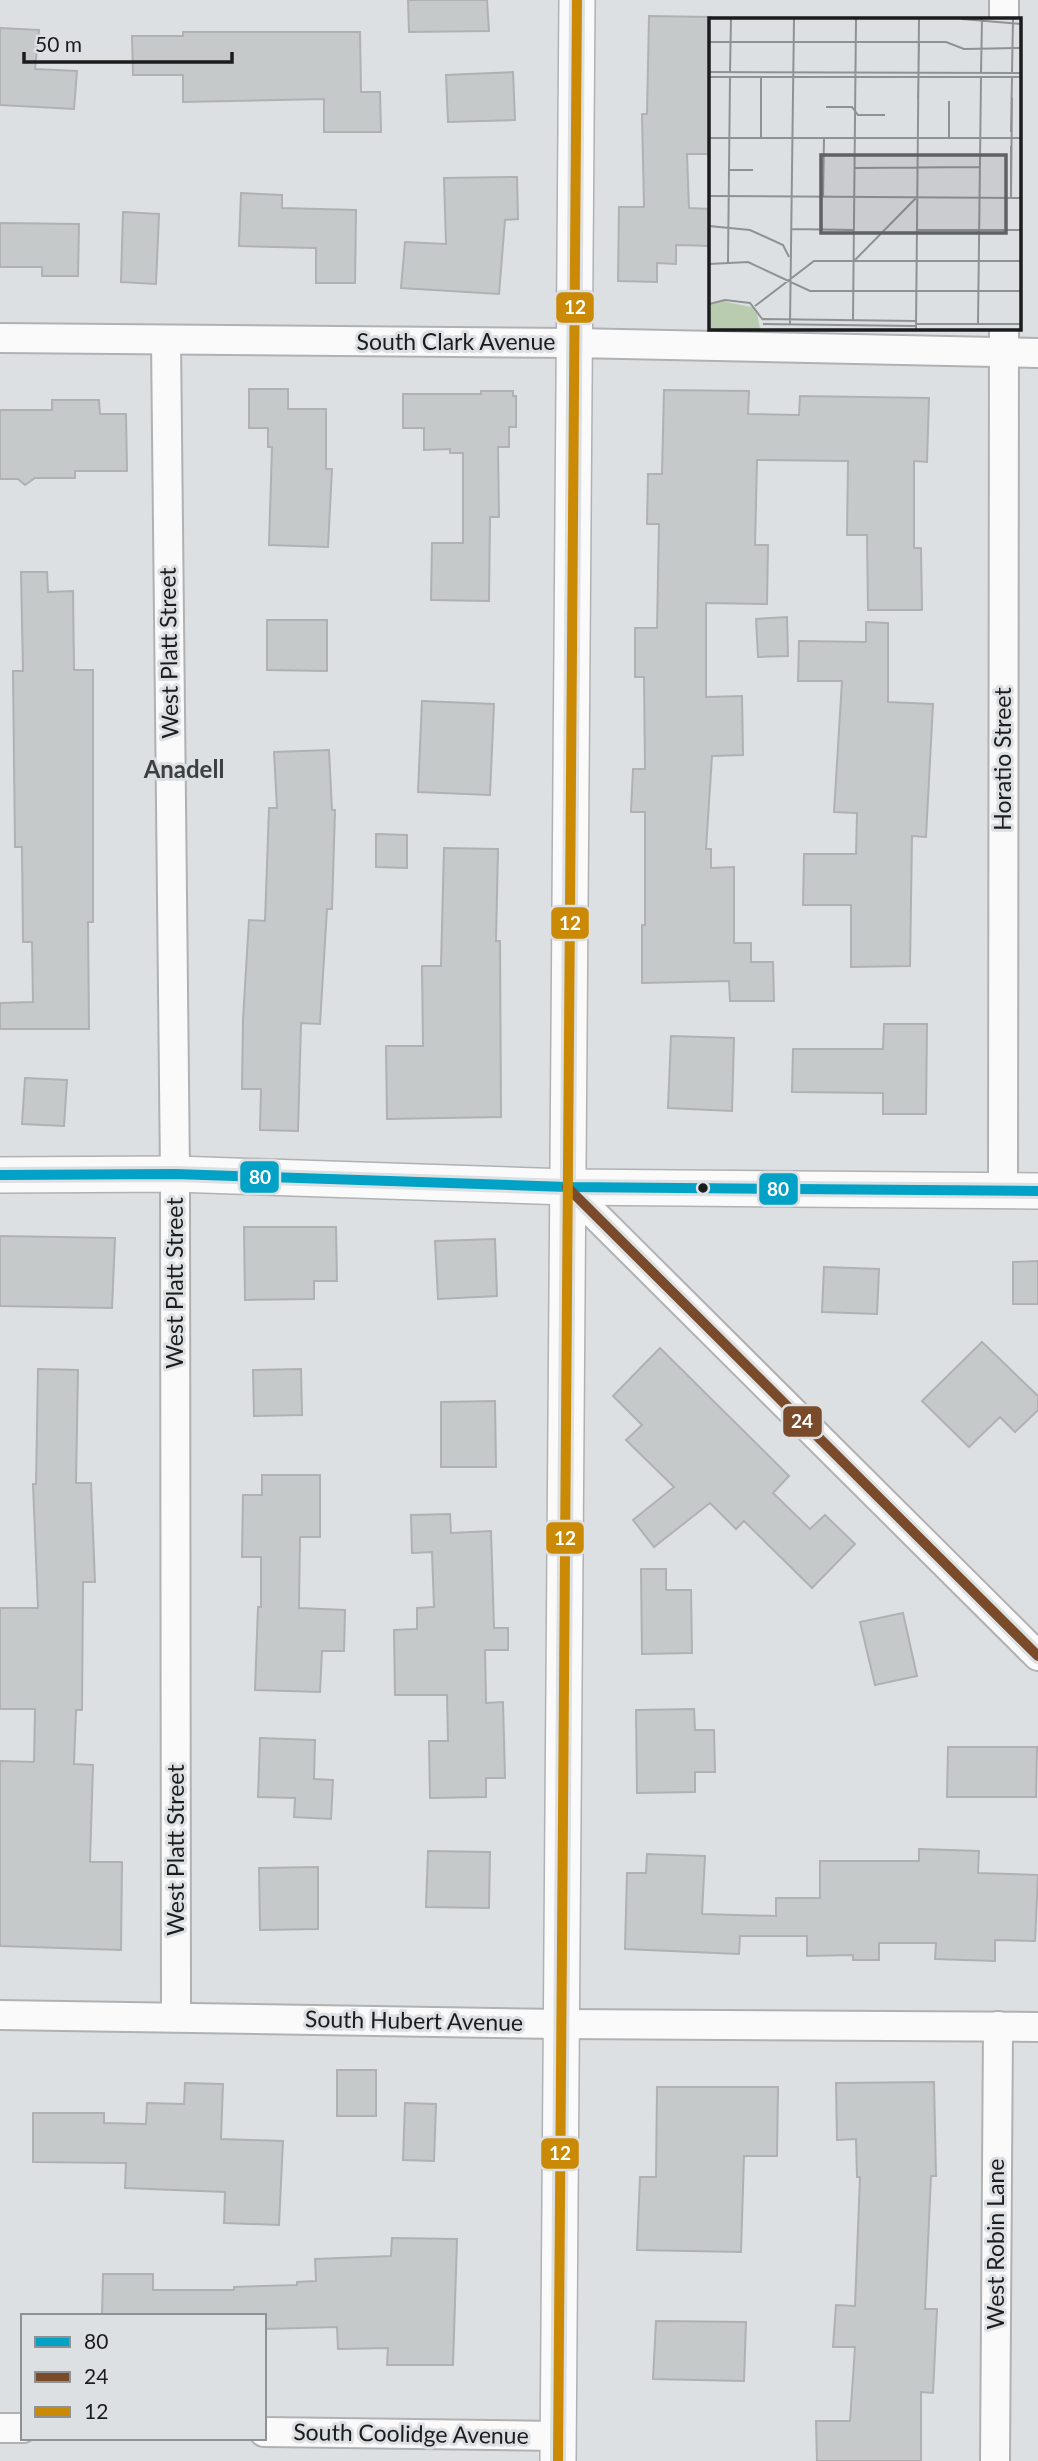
<svg xmlns="http://www.w3.org/2000/svg" width="1038" height="2461" font-family="Lato,sans-serif">
  <style>
    .building { fill: #c6c9ca; stroke: #afb1b3; stroke-width: 2 }
    .lines { fill: none; stroke-linecap: round; stroke-linejoin: round }
    .minor-casing { stroke: #afb1b3; stroke-width: 32 }
    .tertiary-casing { stroke: #afb1b3; stroke-width: 38 }
    .minor { stroke: #fafafb; stroke-width: 28 }
    .tertiary { stroke: #fafafb; stroke-width: 35 }
    .bus-1-casing { stroke: #dce0e3; stroke-width: 16 }
    .bus-2-casing { stroke: #dce0e3; stroke-width: 16 }
    .bus-3-casing { stroke: #dce0e3; stroke-width: 16 }
    .bus-1 { stroke: #01a2c5; stroke-width: 10 }
    .bus-2 { stroke: #7a4b2a; stroke-width: 10 }
    .bus-3 { stroke: #cb8a06; stroke-width: 10 }
    .bus-dot { fill: #1b1c1d; stroke: #dce0e3; stroke-width: 2.5 }
    .labels { text-anchor: middle; stroke-width: 6; stroke-linejoin: round; paint-order: stroke }
    .street-label { font-size: 23px; fill: #1b1c1d; stroke: #dce0e3 }
    .neighbourhood-label { font-size: 24px; font-weight: bold; fill: #3d4042; stroke: #dce0e3 }
    .inset-road { fill: none; stroke: #8f9293; stroke-width: 2 }
    .view { fill: #5f6162; fill-opacity: 0.15; stroke: #5f6162; stroke-width: 3.5 }
    .inset-edge { fill: none; stroke: #1b1c1d; stroke-width: 3.5 }
    .line-badge { stroke: #dce0e3; stroke-width: 2.5 }
    .badge-label { font-size: 19px; text-anchor: middle; font-weight: bold; fill: #fff }
  </style>
  <rect width="100%" height="100%" fill="#dde0e2"/>
  <g class="building">
    <polygon points="408,0 487,0 489,31 409,32"/>
    <polygon points="649,16 711,17 711,154 687,154 689,208 711,209 711,246 676,245 676,264 657,263 657,282 618,281 619,207 644,207 642,114 647,114"/>
    <polygon points="0,28 39,30 35,69 77,71 74,109 0,105"/>
    <polygon points="183,32 360,32 361,92 380,92 381,132 324,132 324,99 183,102 183,75 133,75 132,36 183,36"/>
    <polygon points="513,72 515,120 448,122 446,75"/>
    <polygon points="517,177 518,219 505,220 499,294 401,288 405,242 446,244 444,178"/>
    <polygon points="241,193 282,195 282,208 356,210 355,283 316,283 316,248 239,246"/>
    <polygon points="123,212 159,214 156,284 121,282"/>
    <polygon points="0,223 79,224 78,276 42,276 42,267 0,267"/>
    <polygon points="249,389 288,389 288,409 326,409 326,469 332,469 328,547 269,545 272,447 268,447 268,428 249,428"/>
    <polygon points="664,390 749,391 748,414 799,415 800,396 929,398 927,462 914,461 914,548 921,548 922,610 868,610 867,535 847,535 848,461 757,460 755,545 768,545 767,604 706,603 706,697 742,696 743,755 712,756 706,849 711,849 711,868 734,867 734,943 751,943 751,962 773,962 774,1001 730,1001 729,981 642,983 642,925 645,925 645,812 631,812 633,769 645,769 644,677 635,677 635,628 657,628 659,524 647,524 648,474 662,474"/>
    <polygon points="481,391 513,391 513,396 516,396 516,427 509,427 509,447 498,447 499,517 490,517 489,601 431,600 432,543 463,543 463,453 450,453 450,449 424,450 424,428 403,428 403,394 481,394"/>
    <polygon points="52,400 99,400 100,414 126,414 127,471 75,471 75,478 35,478 25,485 18,479 0,479 0,410 52,410"/>
    <polygon points="21,572 47,572 48,592 73,591 74,670 93,670 93,922 88,922 89,1029 0,1029 0,1003 33,1002 32,942 23,942 22,847 15,847 13,671 23,671"/>
    <polygon points="787,617 788,656 758,657 756,619"/>
    <polygon points="267,620 327,620 327,671 267,670"/>
    <polygon points="866,622 888,623 888,702 933,704 926,837 912,836 910,966 851,967 851,905 803,905 804,854 856,854 857,813 834,812 842,681 798,681 799,641 866,642"/>
    <polygon points="422,701 494,704 490,795 418,792"/>
    <polygon points="329,750 332,810 335,810 332,909 327,909 320,1024 301,1023 298,1131 260,1130 261,1089 242,1089 243,1019 249,920 265,921 269,808 277,808 274,752"/>
    <polygon points="376,834 407,835 407,868 376,867"/>
    <polygon points="444,848 498,849 496,941 500,941 501,1117 387,1119 386,1046 423,1046 422,966 441,966"/>
    <polygon points="884,1024 927,1024 926,1114 883,1114 883,1093 792,1092 793,1049 883,1049"/>
    <polygon points="671,1036 734,1038 732,1111 668,1108"/>
    <polygon points="25,1078 67,1080 64,1126 22,1124"/>
    <polygon points="244,1227 336,1227 337,1281 314,1281 314,1299 245,1300"/>
    <polygon points="0,1236 115,1238 112,1308 0,1306"/>
    <polygon points="495,1239 497,1296 438,1299 435,1241"/>
    <polygon points="1038,1261 1038,1304 1013,1304 1013,1262"/>
    <polygon points="824,1267 879,1269 877,1314 822,1312"/>
    <polygon points="982,1342 1038,1396 1038,1410 1015,1432 1000,1417 969,1447 922,1401"/>
    <polygon points="660,1348 789,1476 773,1493 810,1529 825,1515 855,1544 812,1588 744,1521 736,1529 710,1503 654,1547 633,1520 674,1487 626,1440 642,1425 613,1396"/>
    <polygon points="38,1369 78,1370 76,1483 91,1483 95,1582 83,1582 82,1710 76,1710 74,1764 93,1765 90,1862 122,1862 121,1950 0,1946 0,1761 34,1762 35,1709 0,1709 0,1608 38,1608 33,1484 36,1484"/>
    <polygon points="301,1369 302,1415 254,1416 253,1370"/>
    <polygon points="495,1401 496,1467 441,1467 441,1402"/>
    <polygon points="262,1475 320,1475 320,1537 300,1537 299,1608 345,1610 344,1651 322,1651 320,1692 255,1690 258,1607 261,1607 261,1557 242,1557 243,1495 262,1495"/>
    <polygon points="450,1514 451,1533 491,1531 494,1628 508,1628 508,1650 485,1650 486,1703 503,1702 505,1778 486,1778 486,1797 430,1798 429,1741 448,1741 447,1695 395,1695 394,1630 417,1629 417,1608 434,1607 432,1552 412,1553 411,1515"/>
    <polygon points="641,1569 666,1569 666,1590 691,1590 692,1653 642,1654"/>
    <polygon points="903,1613 917,1676 875,1685 860,1622"/>
    <polygon points="694,1709 695,1730 714,1730 715,1772 695,1772 695,1792 637,1793 636,1710"/>
    <polygon points="260,1738 315,1740 314,1779 333,1780 331,1819 294,1817 295,1798 258,1797"/>
    <polygon points="948,1747 1037,1747 1036,1797 947,1797"/>
    <polygon points="919,1849 979,1851 978,1873 1038,1875 1035,1941 995,1940 995,1961 935,1959 936,1943 879,1943 879,1960 853,1960 853,1955 807,1956 807,1936 740,1936 739,1954 625,1949 627,1873 646,1873 647,1854 705,1856 702,1914 776,1916 776,1898 820,1898 820,1861 919,1861"/>
    <polygon points="428,1851 490,1852 489,1908 426,1907"/>
    <polygon points="318,1867 318,1929 260,1930 259,1868"/>
    <rect x="337" y="2070" width="39" height="46"/>
    <polygon points="934,2082 936,2176 931,2176 925,2309 937,2309 933,2393 921,2392 921,2461 817,2461 816,2421 850,2421 855,2347 833,2347 836,2305 855,2306 860,2177 857,2177 856,2139 837,2140 836,2083"/>
    <polygon points="185,2083 223,2084 221,2139 283,2141 279,2225 224,2223 225,2192 125,2188 126,2163 33,2162 33,2113 104,2113 104,2123 146,2124 147,2103 184,2104"/>
    <polygon points="657,2087 778,2087 777,2156 744,2156 741,2252 637,2250 640,2177 656,2177"/>
    <polygon points="405,2103 436,2104 434,2161 403,2160"/>
    <polygon points="392,2238 457,2239 453,2365 387,2365 388,2348 338,2349 337,2327 264,2329 264,2316 102,2316 103,2274 153,2274 153,2290 234,2290 234,2287 297,2285 297,2282 316,2281 315,2259 391,2256"/>
    <polygon points="656,2321 746,2322 744,2381 653,2379"/>
  </g>
  <g class="lines">
    <g class="minor-casing">
      <g id="minor">
        <polyline points="1004,19 1004,0"/>
        <polyline points="0,338 574,343 1038,353"/>
        <polyline points="166,340 175,1174 176,2017"/>
        <polyline points="567,1187 1038,1656"/>
        <polyline points="1003,1191 1004,327"/>
        <polyline points="0,2015 561,2024 1038,2027"/>
        <polyline points="0,2428 23,2428"/>
        <polyline points="264,2432 558,2436"/>
        <polyline points="995,2461 998,2026"/>
      </g>
    </g>
    <g class="tertiary-casing">
      <g id="tertiary">
        <polyline points="0,1175 175,1174 567,1187 1038,1191"/>
        <polyline points="558,2461 577,0"/>
      </g>
    </g>
    <use href="#minor" class="minor"/>
    <use href="#tertiary" class="tertiary"/>
    <g class="bus-1-casing">
      <polyline id="bus-1" points="0,1175 175,1174 567,1187 1038,1191"/>
    </g>
    <g class="bus-2-casing">
      <polyline id="bus-2" points="567,1187 1038,1656"/>
    </g>
    <g class="bus-3-casing">
      <polyline id="bus-3" points="558,2461 577,0"/>
    </g>
    <use href="#bus-1" class="bus-1"/>
    <use href="#bus-2" class="bus-2"/>
    <use href="#bus-3" class="bus-3"/>
  </g>
  <circle class="bus-dot" cx="703" cy="1188" r="6"/>
  <g class="labels">
    <g class="street-label">
      <text x="456" y="350">South Clark Avenue</text>
      <text transform="translate(169 653) rotate(-91)" y="8">West Platt Street</text>
      <text transform="translate(1003 759) rotate(-90)" y="8">Horatio Street</text>
      <text transform="translate(175 1283) rotate(-90)" y="8">West Platt Street</text>
      <text transform="translate(176 1850) rotate(-90)" y="8">West Platt Street</text>
      <text transform="translate(414 2021) rotate(1)" y="8">South Hubert Avenue</text>
      <text transform="translate(996 2244) rotate(-90)" y="8">West Robin Lane</text>
      <text transform="translate(411 2434) rotate(1)" y="8">South Coolidge Avenue</text>
    </g>
    <g class="neighbourhood-label">
      <text x="184" y="778">Anadell</text>
    </g>
  </g>
  <g transform="translate(709 18)">
    <rect width="312" height="312" fill="#dde0e2"/>
    <path d="M 13,283 L 47,290 L 51,311 L 0,311 L 0,287 Z" fill="#b9ccaf"/>
    <path class="inset-road" d="M 253,1 L 312,6M 0,24 L 237,24 L 255,31 L 312,30M 0,54 L 312,55M 21,54 L 22,1M 272,55 L 273,1M 303,55 L 304,1M 0,59 L 312,59M 209,81 L 210,25M 117,89 L 143,89 L 149,97 L 176,97M 302,114 L 303,59M 0,120 L 312,120M 52,120 L 52,59M 240,120 L 240,83M 146,150 L 271,149M 20,152 L 44,152M 302,174 L 302,128M 0,178 L 312,180M 114,179 L 115,120M 302,180 L 303,80M 0,208 L 41,212 L 74,227 L 80,239M 82,211 L 145,212M 207,212 L 312,212M 145,243 L 312,243M 19,244 L 21,59M 0,246 L 39,244 L 101,273 L 312,273M 0,286 L 16,282 L 41,285 L 54,302M 46,288 L 105,243 L 145,243 L 207,180M 54,301 L 207,303M 144,302 L 147,1M 54,306 L 207,308M 207,306 L 312,306M 269,306 L 272,60M 81,307 L 85,1M 207,311 L 210,1"/>
    <path class="view" d="M 112,137 L 297,137 L 297,215 L 112,215 Z"/>
    <rect width="312" height="312" class="inset-edge"/>
  </g>
  <g class="line-badge">
    <rect x="555" y="291" width="40" height="33" rx="7" fill="#cb8a06"/>
    <rect x="550" y="906" width="40" height="34" rx="7" fill="#cb8a06"/>
    <rect x="239" y="1160" width="41" height="34" rx="7" fill="#01a2c5"/>
    <rect x="758" y="1172" width="41" height="34" rx="7" fill="#01a2c5"/>
    <rect x="782" y="1405" width="41" height="33" rx="7" fill="#7a4b2a"/>
    <rect x="545" y="1521" width="40" height="34" rx="7" fill="#cb8a06"/>
    <rect x="540" y="2137" width="40" height="33" rx="7" fill="#cb8a06"/>
  </g>
  <g class="badge-label">
    <text x="575" y="314">12</text>
    <text x="570" y="930">12</text>
    <text x="260" y="1184">80</text>
    <text x="778" y="1196">80</text>
    <text x="802" y="1428">24</text>
    <text x="565" y="1545">12</text>
    <text x="560" y="2160">12</text>
  </g>
  <rect x="21" y="2314" width="245" height="126" fill="#dce0e3" stroke="#8f9294" stroke-width="2"/>
  <rect x="35" y="2337" width="35" height="10" fill="#01a2c5" stroke="#8f9294" stroke-width="2"/>
  <text x="84" y="2349" font-size="21" fill="#1b1c1d">80</text>
  <rect x="35" y="2372" width="35" height="10" fill="#7a4b2a" stroke="#8f9294" stroke-width="2"/>
  <text x="84" y="2384" font-size="21" fill="#1b1c1d">24</text>
  <rect x="35" y="2407" width="35" height="10" fill="#cb8a06" stroke="#8f9294" stroke-width="2"/>
  <text x="84" y="2419" font-size="21" fill="#1b1c1d">12</text>
  <path d="M24 52v10h208v-10" fill="none" stroke="#1b1c1d" stroke-width="3.5"/>
  <text x="35" y="52" font-size="21" fill="#1b1c1d" stroke="#dce0e3" stroke-width="5" paint-order="stroke">50 m</text>
</svg>
